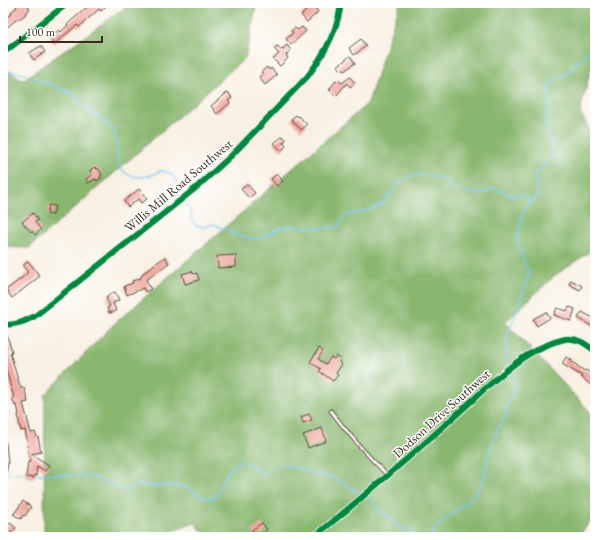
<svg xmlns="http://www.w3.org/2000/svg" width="598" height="540" font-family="'EB Garamond',serif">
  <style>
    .forest { fill: #8ab76f; stroke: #627046 }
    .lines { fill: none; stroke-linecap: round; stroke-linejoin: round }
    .stream { stroke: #6bc3e8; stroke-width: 1.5 }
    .building { fill: #f0a8a0 }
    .service-casing { stroke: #57483b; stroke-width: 4.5 }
    .minor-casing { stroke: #57483b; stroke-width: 7 }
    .service { stroke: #fff; stroke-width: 2.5 }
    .minor { stroke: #fff; stroke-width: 5 }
    .cycleway-casing { stroke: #fff; stroke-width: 8 }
    .cycleway { stroke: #00873e; stroke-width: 6 }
    .labels { text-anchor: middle; stroke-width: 3; stroke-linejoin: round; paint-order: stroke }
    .street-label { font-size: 13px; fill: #3b2a1e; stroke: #fff }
  </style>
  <rect width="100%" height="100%" fill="#fff"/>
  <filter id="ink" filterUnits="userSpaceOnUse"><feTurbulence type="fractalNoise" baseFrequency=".025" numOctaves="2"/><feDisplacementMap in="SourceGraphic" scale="8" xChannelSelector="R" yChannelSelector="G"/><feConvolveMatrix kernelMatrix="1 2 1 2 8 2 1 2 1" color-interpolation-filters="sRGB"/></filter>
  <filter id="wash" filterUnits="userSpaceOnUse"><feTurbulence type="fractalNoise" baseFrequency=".012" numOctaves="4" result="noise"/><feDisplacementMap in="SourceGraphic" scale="16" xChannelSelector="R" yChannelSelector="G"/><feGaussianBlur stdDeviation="0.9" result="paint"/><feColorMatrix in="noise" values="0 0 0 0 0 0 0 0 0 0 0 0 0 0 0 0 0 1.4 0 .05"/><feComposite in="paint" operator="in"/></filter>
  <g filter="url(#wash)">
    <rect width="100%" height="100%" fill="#f8f0e2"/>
    <g class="forest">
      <polygon points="132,3 257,3 245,58 29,248 3,247 3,68 23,80"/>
      <polygon points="400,3 595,3 595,51 580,112 595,141 595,248 554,276 505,322 595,417 595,515 578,537 207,537 195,523 156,537 44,537 45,395 113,325 368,103"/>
    </g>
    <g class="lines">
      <g class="stream">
        <path d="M 3,70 C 20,71 34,78 50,84 C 57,87 65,89 72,94 C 79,100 85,107 92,113 C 99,117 111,126 115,133 C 120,144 113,161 123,171 C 133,180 149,178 160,171 L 168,172 L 174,177 L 178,184 L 177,192 L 181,199 L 187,205 L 191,212 L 192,220 L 197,226 L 205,227 L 213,224 L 235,234 L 251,239 L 259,239 L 281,227 L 289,226 L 321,228 L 338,227 C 348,207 358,216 374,208 C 380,205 386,201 390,195 C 392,193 393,190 395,187 C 400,181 408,177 416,175 C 426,173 439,177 448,183 C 450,185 452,188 455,189 C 458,190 461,190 464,191 C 476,194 482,195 493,188 C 498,190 501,191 506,193 C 511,196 518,195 523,195 L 530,201"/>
        <path d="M 508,366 L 506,362 L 507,351 L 507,341 L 509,331 L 520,302 L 529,274 L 518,244 L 517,236 L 523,212 L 530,201 L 537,198 L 536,182 L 534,174 C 546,168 556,157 552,143 C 550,137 547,135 546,129 C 546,121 550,112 550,104 C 550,100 548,96 548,92 C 550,78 560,80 569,72 C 572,68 575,64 579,60 C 584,56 590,55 592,48 C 596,40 592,33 591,24 C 590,17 590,10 591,3"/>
        <polyline points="5,473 27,473"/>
        <path d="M 35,474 L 73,475 L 97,478 L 112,484 L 119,489 L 127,490 L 142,484 L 150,486 L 167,485 L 183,486 L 191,489 L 197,495 L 204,497 L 213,498 L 219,493 L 221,485 L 228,471 L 234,465 L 242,461 C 250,464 256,467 263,473 C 268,471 275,466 280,466 C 296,464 303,471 316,474 C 322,476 329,475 335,478 C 343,482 351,488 359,492"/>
        <polyline points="371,497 376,507 382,513 389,517 402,529 410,529 415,537"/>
        <polyline points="433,537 433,531 474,495 479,489 483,481 485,473 487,457 496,434 498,426 504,420 509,400 515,392 515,385 513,375 510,370"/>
      </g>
    </g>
    <g id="blocks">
      <g class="building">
        <polygon points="18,3 33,3 28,7 30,9 25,13 26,14 18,20 17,19 3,31 3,21 12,13 11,12 17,7 16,5"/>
        <polygon points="92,3 103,3 105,7 101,11 99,9 79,27 77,25 54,44 49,38 59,30 61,32 68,25 67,25 71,21"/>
        <polygon points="313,5 318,12 307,22 301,15"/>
        <polygon points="302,27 306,31 291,45 286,39 293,33 291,31 295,28 298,30"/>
        <polygon points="361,39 366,46 354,55 349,48"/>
        <polygon points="287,45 291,50 286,55 288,58 280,66 273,59 279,54 274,49 277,46 282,50"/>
        <polygon points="41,46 45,52 34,60 29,53"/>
        <polygon points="350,56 355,63 344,71 343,69 341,71 338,66"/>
        <polygon points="267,67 269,70 271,68 277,75 265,85 259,77 263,74 261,72"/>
        <polygon points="350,77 355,83 350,87 347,83 336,96 329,90 331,89 330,88 336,81 336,82 338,80 342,83"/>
        <polygon points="228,92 232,98 228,101 230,103 217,114 211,106"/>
        <polygon points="296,115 298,117 299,116 307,125 301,130 291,119"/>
        <polygon points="283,136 286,140 283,143 286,146 281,151 274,143"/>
        <polygon points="95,167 97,169 98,168 102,175 100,176 101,178 97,181 96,179 88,183 86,179 92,175 90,170"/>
        <polygon points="277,174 283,181 277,186 271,179"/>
        <polygon points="247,184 255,193 249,198 241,189"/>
        <polygon points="139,189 147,199 141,203 138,199 128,207 124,201"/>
        <polygon points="49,205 55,206 53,215 47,214"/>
        <polygon points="33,213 38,220 35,222 41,230 35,235 32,231 31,232 22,222"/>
        <polygon points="236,255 236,267 218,268 217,256"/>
        <polygon points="165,257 169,263 146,280 151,289 145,292 143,288 127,295 124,286 133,283 132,281 141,278 141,276 144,274 143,273 153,267 152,266"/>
        <polygon points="28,261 40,276 12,298 6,290 23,277 28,272 23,266"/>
        <polygon points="192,271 193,274 197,273 199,280 185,284 182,274"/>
        <polygon points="571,280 582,286 580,290 569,284"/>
        <polygon points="115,292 119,300 113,303 116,311 109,313 107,308 110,306 106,298 108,297 108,295"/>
        <polygon points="569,307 575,309 571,321 554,315 557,308 567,311"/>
        <polygon points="546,312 550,318 537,326 533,319"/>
        <polygon points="582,312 595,319 595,328 578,318"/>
        <polygon points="7,335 12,352 10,353 19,383 21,388 24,388 28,402 23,403 31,433 35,432 37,437 38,437 41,452 31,454 49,465 45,471 37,466 36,476 34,475 34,478 26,477 28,462 30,462 27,445 28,445 25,430 21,431 21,428 20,428 18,415 19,414 17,405 15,406 12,398 14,398 3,359 3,337"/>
        <polygon points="319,348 323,351 318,359 326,364 331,357 334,359 336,356 341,359 339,362 342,364 336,373 338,375 333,381 319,371 321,369 310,362"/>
        <polygon points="566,357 572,360 571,362 577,365 577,366 585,371 586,370 594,376 593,377 595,378 595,386 592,384 591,385 581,377 582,376 562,364"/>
        <polygon points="309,414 312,420 303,423 301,417"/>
        <polygon points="322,428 326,441 308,448 303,435"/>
        <polygon points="23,501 31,507 25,516 23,515 21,519 13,514 14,514"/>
        <polygon points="10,523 16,528 7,537 3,537 3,530"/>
        <polygon points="262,523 267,530 257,537 252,530"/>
      </g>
    </g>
  </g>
  <g filter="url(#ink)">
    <use href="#blocks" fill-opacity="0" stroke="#57483b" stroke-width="1"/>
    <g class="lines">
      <g class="service-casing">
        <path id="service" d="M 331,411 C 348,434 367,455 387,475"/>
      </g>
      <g class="minor-casing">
        <g id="minor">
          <polyline points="3,53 68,3"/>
          <path d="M 3,325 C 16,325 24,322 35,316 L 197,187 L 232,155 L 307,77 C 324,55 338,31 341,3"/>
          <polyline points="3,444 5,463 3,475"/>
          <path d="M 314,537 C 352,506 390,474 427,441 C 445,425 462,410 479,394 C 505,371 530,347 565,339 C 577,337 586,344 595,351"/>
        </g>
      </g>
      <use href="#service" class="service"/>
      <use href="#minor" class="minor"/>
      <g class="cycleway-casing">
        <g id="cycleway">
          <polyline points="3,53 68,3"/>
          <path d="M 3,325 C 16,325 24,322 35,316 L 197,187 L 232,155 L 307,77 C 324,55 338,31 341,3"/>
          <path d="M 314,537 C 352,506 390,474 427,441 C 445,425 462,410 479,394 C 505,371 530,347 565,339 C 577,337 586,344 595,351"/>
        </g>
      </g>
      <use href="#cycleway" class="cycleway"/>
    </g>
  </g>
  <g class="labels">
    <g class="street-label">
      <text transform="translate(178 185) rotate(-40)" y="5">Willis Mill Road Southwest</text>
      <text transform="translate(441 413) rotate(-42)" y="5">Dodson Drive Southwest</text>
    </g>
  </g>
  <rect width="598" height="540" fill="none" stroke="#fff" stroke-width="16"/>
  <path d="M20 36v6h82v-6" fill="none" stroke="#3b2a1e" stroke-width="2"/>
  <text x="26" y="36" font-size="12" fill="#3b2a1e" stroke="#ffffff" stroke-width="3" paint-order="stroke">100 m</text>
</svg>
